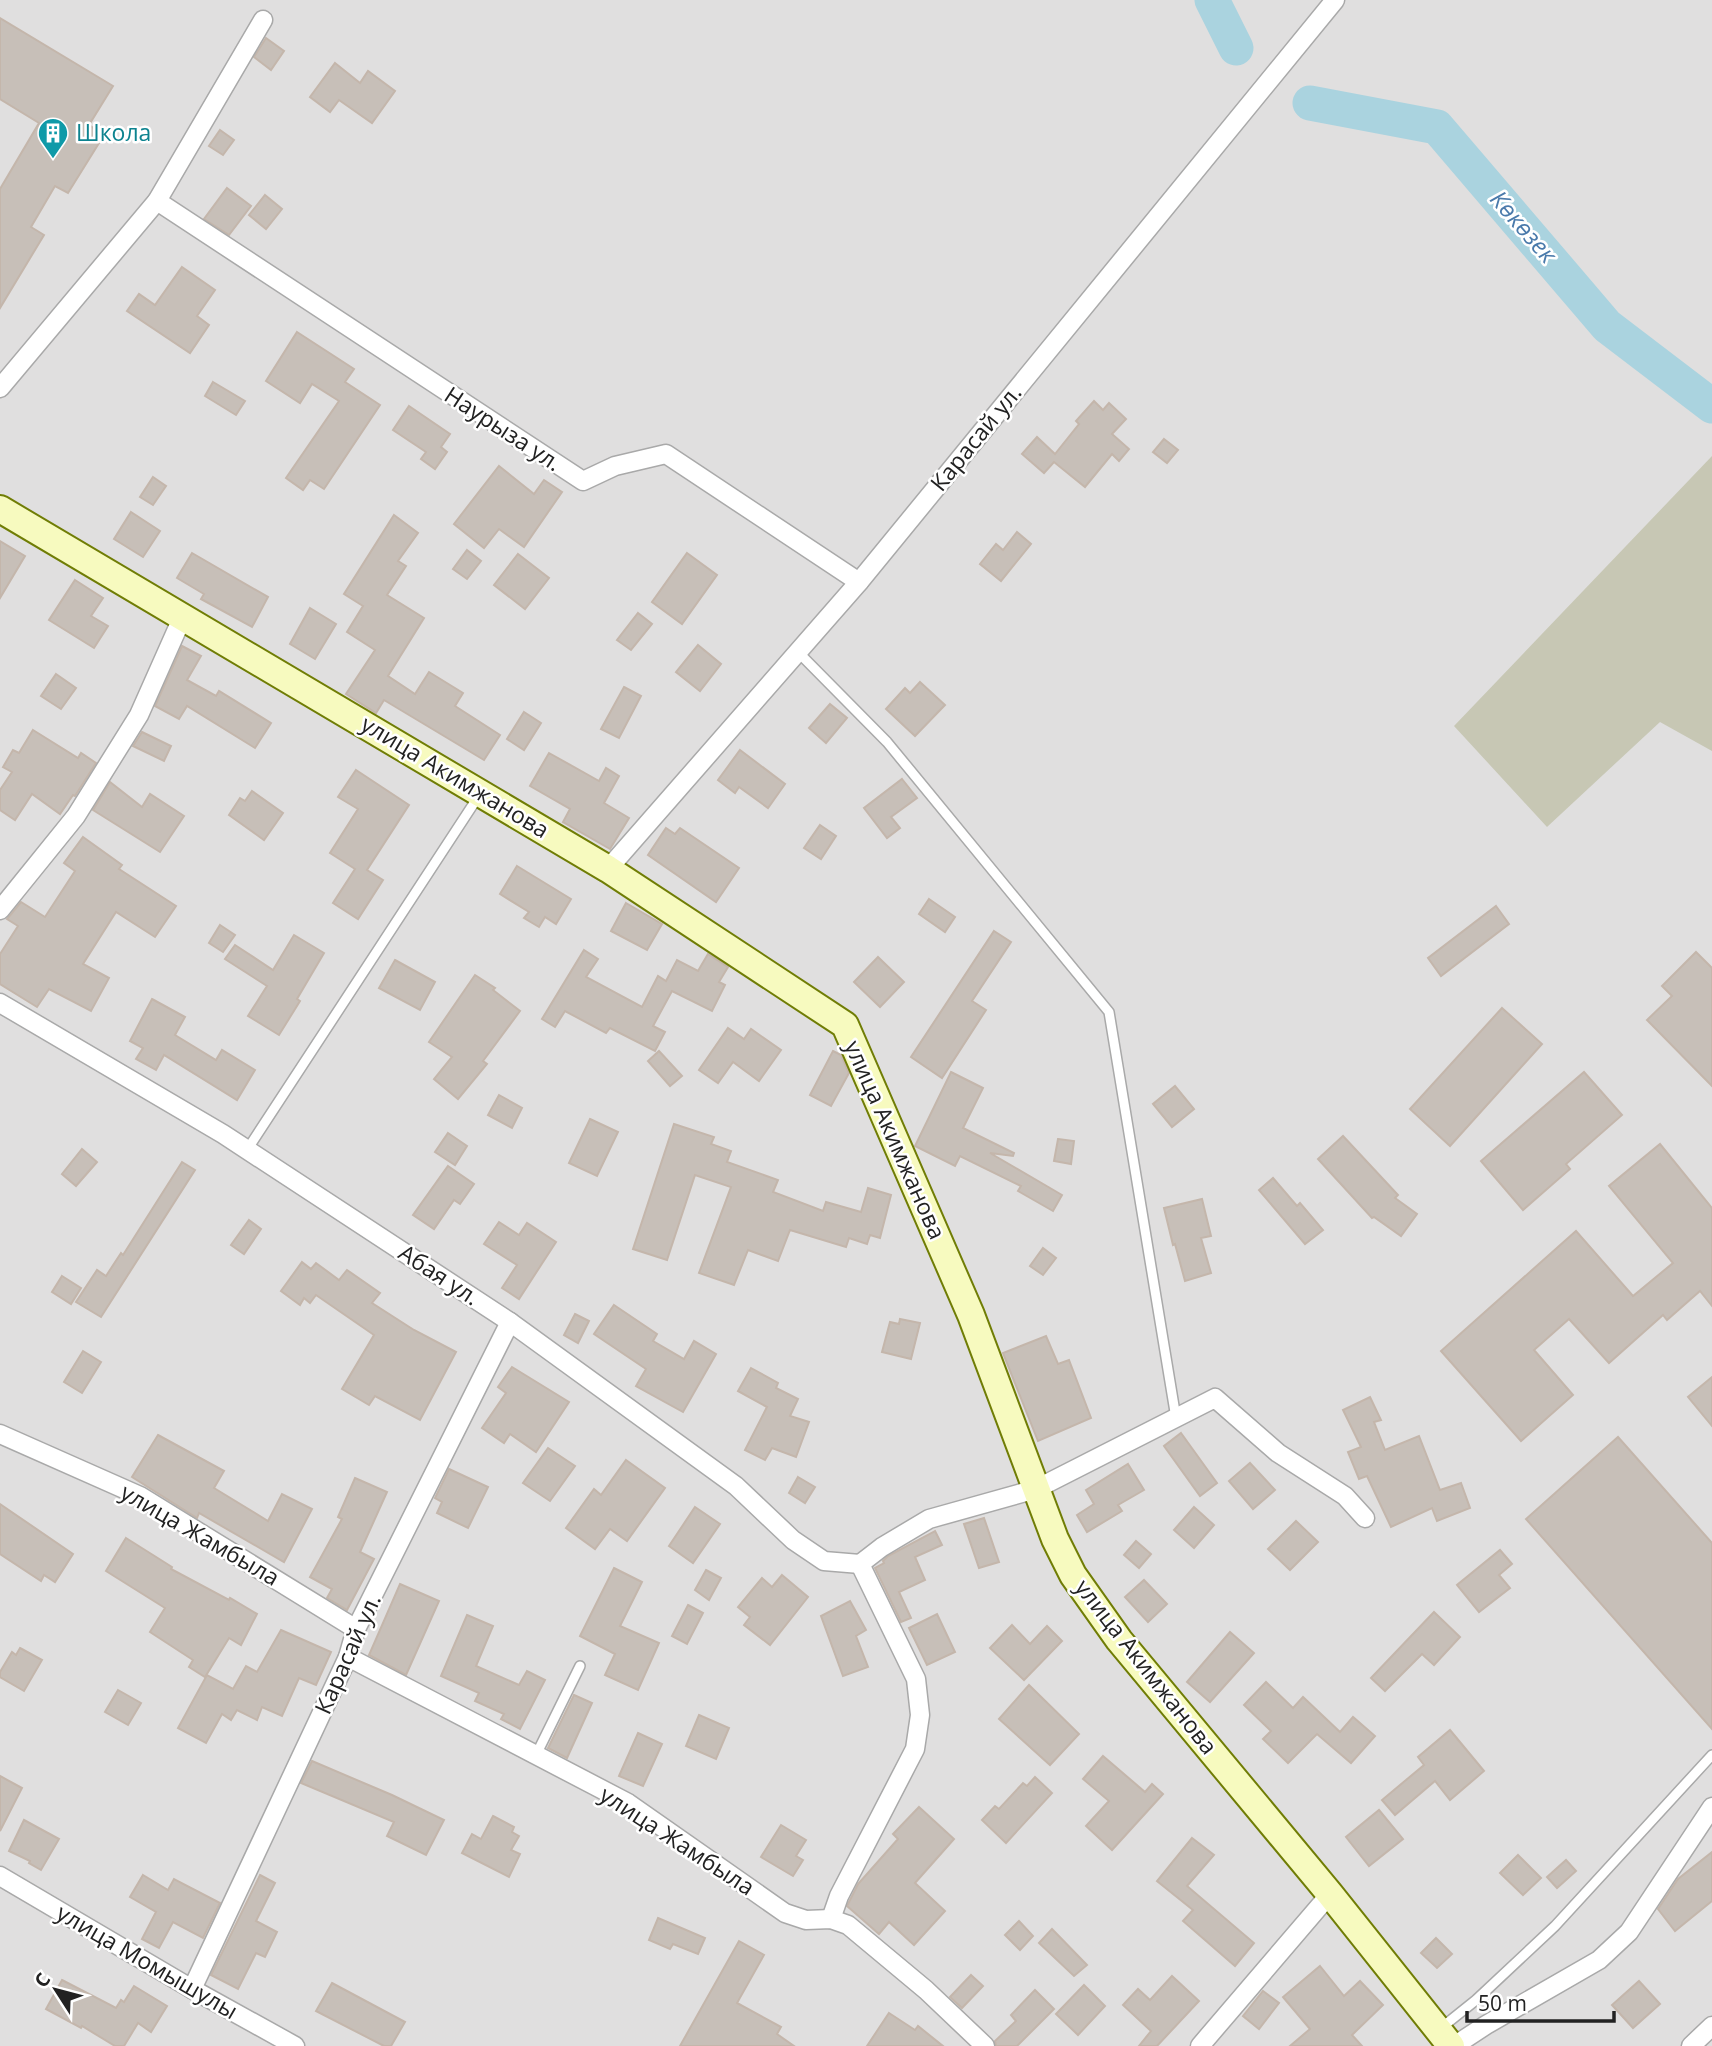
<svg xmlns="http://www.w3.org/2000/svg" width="1712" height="2046" font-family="'Open Sans',sans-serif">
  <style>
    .residential { fill: #e0dfdf }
    .construction { fill: #c7c7b4 }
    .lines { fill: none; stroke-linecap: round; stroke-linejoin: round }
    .river { stroke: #aad3df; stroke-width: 35 }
    .building { fill: #c7bfb8; stroke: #c4b6ab; stroke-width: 2 }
    .lane-casing { stroke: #a9a9a9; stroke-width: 12 }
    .street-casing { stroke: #a9a9a9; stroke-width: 21 }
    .secondary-casing { stroke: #707d05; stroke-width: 30 }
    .lane { stroke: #fff; stroke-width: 9 }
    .street { stroke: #fff; stroke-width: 18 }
    .secondary { stroke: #f7fabf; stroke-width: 26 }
    .labels { text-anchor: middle; stroke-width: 5; stroke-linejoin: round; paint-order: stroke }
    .culture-label { font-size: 23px; fill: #0d838f; stroke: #fff; text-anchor: start }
    .street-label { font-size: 23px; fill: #222; stroke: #fff }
    .water-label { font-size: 24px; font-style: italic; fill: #4a7aab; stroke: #fff }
  </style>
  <rect width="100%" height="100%" fill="#f2efe9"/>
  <rect class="residential" x="0" y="0" width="1712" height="2046"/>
  <polygon class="construction" points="1712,456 1712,751 1660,722 1547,827 1454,726"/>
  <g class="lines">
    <g class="river">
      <polyline points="1212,0 1236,48"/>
      <polyline points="1310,103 1437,127 1607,326 1712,406"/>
    </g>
  </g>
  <g class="building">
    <polygon points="0,18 113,86 89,125 104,135 68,193 55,186 31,227 44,235 0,308 0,189 39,123 0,99"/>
    <polygon points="266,38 284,51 271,70 254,57"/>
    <polygon points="335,63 360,83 368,71 395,91 372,123 339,100 330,112 310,97"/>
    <polygon points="220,130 234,140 223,155 209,146"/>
    <polygon points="227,188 251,206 229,235 204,219"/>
    <polygon points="265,195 282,209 266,229 249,215"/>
    <polygon points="182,267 215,290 197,316 209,325 190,353 127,311 139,294 155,305"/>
    <polygon points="297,332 354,369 345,382 380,405 324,489 310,480 303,490 286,478 339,401 312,384 300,403 266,381"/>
    <polygon points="213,382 245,401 236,415 205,396"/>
    <polygon points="1094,401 1103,410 1109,403 1126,419 1112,434 1129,449 1119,461 1112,454 1085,487 1054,462 1044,473 1022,454 1037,437 1055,454 1079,424 1076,421"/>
    <polygon points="409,406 450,434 441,447 447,452 435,469 421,459 426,452 393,430"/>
    <polygon points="1164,439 1178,450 1167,463 1153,452"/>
    <polygon points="499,466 534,494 544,480 562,492 524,547 499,529 484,548 454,524"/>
    <polygon points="153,477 166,486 153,505 140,497"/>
    <polygon points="131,512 160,531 143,557 114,539"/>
    <polygon points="394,515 418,533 398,561 406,566 387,595 424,618 388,676 415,694 429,672 463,693 455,706 500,735 484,760 384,700 376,713 346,694 375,650 347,632 363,606 344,594"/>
    <polygon points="1017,532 1031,544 1001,581 980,564 996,544 1003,550"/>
    <polygon points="0,541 25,556 0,598"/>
    <polygon points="467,550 481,561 467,579 453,569"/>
    <polygon points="192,553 268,597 252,627 201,599 204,594 177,578"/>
    <polygon points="687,553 717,575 682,624 652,602"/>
    <polygon points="518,554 549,578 525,609 494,585"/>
    <polygon points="75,580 103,598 91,616 108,626 94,648 49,620"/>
    <polygon points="310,608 336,624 315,659 290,644"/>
    <polygon points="638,613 652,624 631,650 617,640"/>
    <polygon points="698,645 721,664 700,691 676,672"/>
    <polygon points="182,646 201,656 187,680 216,696 219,691 271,723 255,748 187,706 179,719 155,706"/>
    <polygon points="56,674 76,688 61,709 41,696"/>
    <polygon points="920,682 945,705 915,736 886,709 905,688 910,693"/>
    <polygon points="624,687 641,696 619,738 601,729"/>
    <polygon points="830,704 847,718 826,743 809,728"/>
    <polygon points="524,712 541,723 524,750 507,739"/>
    <polygon points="33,730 78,758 81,753 96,763 75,796 73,795 60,814 32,794 15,820 0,810 0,790 12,772 3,767 13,750 19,753"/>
    <polygon points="142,732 171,746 164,761 133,746"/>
    <polygon points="740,750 785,784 768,808 739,787 735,793 718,780"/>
    <polygon points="549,753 599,781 606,768 619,776 604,803 629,818 610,849 563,822 570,809 530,786"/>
    <polygon points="356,770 409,805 367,870 383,880 358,919 333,903 355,869 330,853 358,809 338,797"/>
    <polygon points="902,779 917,798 891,817 900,828 887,838 864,808"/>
    <polygon points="110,782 142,807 150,794 184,816 160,852 93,810"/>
    <polygon points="252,791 283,813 264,840 229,815 240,798 245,801"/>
    <polygon points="820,825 836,836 821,859 804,848"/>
    <polygon points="666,828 675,834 680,828 739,868 716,902 648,855"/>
    <polygon points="83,837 122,865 119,869 176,906 155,937 116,912 83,964 109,978 91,1011 49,989 37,1007 0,984 0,954 18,926 7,919 21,902 45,917 75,871 64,863"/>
    <polygon points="517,866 571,899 556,924 545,917 539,927 524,918 529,912 500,894"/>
    <polygon points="929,899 955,917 945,932 919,914"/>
    <polygon points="626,903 662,924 647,950 611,931"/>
    <polygon points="1496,906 1509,924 1441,976 1428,958"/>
    <polygon points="220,925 235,935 223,952 209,943"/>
    <polygon points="994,931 1011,942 972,1001 986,1010 942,1078 911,1057"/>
    <polygon points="294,935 324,953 297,999 300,1001 279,1035 248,1016 267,986 225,959 235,945 273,970"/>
    <polygon points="584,950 598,959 586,977 642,1007 658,976 666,981 677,960 698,971 708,954 728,967 719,982 725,985 712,1011 672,991 653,1026 665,1032 655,1051 610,1028 606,1033 565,1011 555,1027 542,1019"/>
    <polygon points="1696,952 1712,968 1712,1086 1647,1020 1672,996 1662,986"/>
    <polygon points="878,957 904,982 880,1007 854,982"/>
    <polygon points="395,960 435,982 420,1010 379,988"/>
    <polygon points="475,975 495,988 493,990 520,1011 483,1061 487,1064 458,1099 434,1079 452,1057 429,1042"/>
    <polygon points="152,999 185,1017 175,1035 216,1060 222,1050 255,1070 237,1100 164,1055 156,1070 136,1059 143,1048 130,1041"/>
    <polygon points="1502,1008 1542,1044 1450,1146 1410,1109"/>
    <polygon points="728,1028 744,1039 751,1029 781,1050 759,1081 733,1062 718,1083 699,1070"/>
    <polygon points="659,1051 682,1076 670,1086 648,1061"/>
    <polygon points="833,1051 841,1055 849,1073 831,1106 810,1095"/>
    <polygon points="951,1072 983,1088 963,1128 1014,1153 1013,1156 990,1153 1062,1195 1053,1211 1018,1191 1021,1186 960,1156 955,1166 915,1146"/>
    <polygon points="1584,1072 1622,1115 1566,1164 1570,1169 1523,1210 1481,1161"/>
    <polygon points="1175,1086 1194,1109 1172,1127 1153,1104"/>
    <polygon points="499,1095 522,1108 512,1128 488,1115"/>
    <polygon points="590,1119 618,1132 597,1176 569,1163"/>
    <polygon points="674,1124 714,1137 711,1144 731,1151 727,1162 778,1180 773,1192 823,1211 826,1202 861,1212 868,1188 891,1195 880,1238 870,1235 867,1244 849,1238 846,1247 790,1230 778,1261 748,1250 734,1285 699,1273 731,1187 695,1175 667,1260 633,1249"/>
    <polygon points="448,1133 467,1146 455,1165 435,1152"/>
    <polygon points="1343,1136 1398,1195 1395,1198 1417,1214 1401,1236 1374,1217 1372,1218 1318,1159"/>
    <polygon points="1058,1139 1074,1141 1071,1164 1054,1161"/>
    <polygon points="1660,1144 1712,1208 1712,1306 1700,1291 1667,1320 1663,1315 1609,1363 1569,1319 1534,1350 1573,1395 1521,1441 1441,1351 1576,1231 1633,1296 1673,1263 1609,1186"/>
    <polygon points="82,1149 97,1162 76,1186 62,1174"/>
    <polygon points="182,1162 195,1170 101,1317 76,1302 97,1270 106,1276 121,1253 123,1255"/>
    <polygon points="448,1166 474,1184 460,1204 454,1200 434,1229 413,1215"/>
    <polygon points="1273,1178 1297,1206 1300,1203 1323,1230 1305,1244 1259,1190"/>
    <polygon points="1202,1199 1211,1236 1201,1238 1211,1273 1185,1281 1175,1244 1173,1245 1164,1208"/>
    <polygon points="249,1220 261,1229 244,1254 231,1245"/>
    <polygon points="499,1222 519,1235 527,1223 556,1242 519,1299 502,1288 517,1265 484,1244"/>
    <polygon points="1043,1248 1056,1258 1043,1275 1030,1266"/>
    <polygon points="302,1262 311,1269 316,1263 339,1280 347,1270 380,1293 372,1303 414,1330 456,1352 420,1420 375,1396 369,1405 342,1389 374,1335 316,1295 310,1303 304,1298 300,1305 281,1291"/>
    <polygon points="62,1276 81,1288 71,1304 52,1292"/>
    <polygon points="614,1305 657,1334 653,1341 684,1359 694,1341 716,1354 683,1412 636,1386 646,1369 594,1334"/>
    <polygon points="575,1314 589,1321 578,1343 564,1335"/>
    <polygon points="900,1319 920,1323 911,1359 882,1352 890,1322 899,1324"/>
    <polygon points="1046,1336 1058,1364 1069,1360 1091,1418 1038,1441 1003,1353"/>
    <polygon points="83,1351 101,1362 82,1393 64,1382"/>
    <polygon points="512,1367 569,1402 536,1452 510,1434 504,1443 482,1428 506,1393 498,1387"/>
    <polygon points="751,1368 778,1383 776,1388 798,1399 790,1416 809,1422 796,1457 772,1448 765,1460 745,1450 767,1407 738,1391"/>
    <polygon points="1712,1377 1712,1426 1688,1397"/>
    <polygon points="1370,1397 1381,1420 1374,1422 1385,1450 1419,1436 1440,1490 1461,1483 1470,1508 1437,1521 1432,1508 1391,1527 1367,1476 1359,1479 1348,1452 1361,1447 1343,1410"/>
    <polygon points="1181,1433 1217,1483 1200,1496 1164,1446"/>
    <polygon points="158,1435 224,1471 214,1488 268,1521 282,1494 312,1509 284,1562 199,1513 197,1518 132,1477"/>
    <polygon points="1618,1437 1712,1543 1712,1729 1526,1519"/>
    <polygon points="548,1448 575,1466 550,1501 523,1483"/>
    <polygon points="626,1460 665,1488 627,1541 610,1529 595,1549 566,1528 594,1489 601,1495"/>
    <polygon points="1250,1463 1275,1490 1253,1509 1229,1481"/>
    <polygon points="1128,1464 1144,1490 1118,1505 1122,1511 1087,1532 1077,1515 1094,1504 1086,1490"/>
    <polygon points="449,1469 488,1487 468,1528 437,1513 442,1502 435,1498"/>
    <polygon points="798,1477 815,1487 805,1503 789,1493"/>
    <polygon points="355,1478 387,1492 360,1552 374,1559 347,1610 327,1598 332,1589 310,1577 342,1519 338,1517"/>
    <polygon points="0,1504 73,1554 55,1582 44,1575 41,1581 0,1554"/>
    <polygon points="695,1507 720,1524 693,1563 669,1546"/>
    <polygon points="1194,1507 1214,1525 1194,1548 1174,1530"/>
    <polygon points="984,1518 999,1562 979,1568 964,1524"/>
    <polygon points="1296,1521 1318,1542 1290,1570 1268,1549"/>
    <polygon points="935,1531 942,1545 915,1557 925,1580 899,1592 911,1618 901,1622 875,1568 884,1563 883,1561 888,1556"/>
    <polygon points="126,1538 172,1567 171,1569 229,1600 230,1598 257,1614 241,1645 229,1638 205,1677 189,1667 193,1660 150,1632 165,1608 106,1571"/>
    <polygon points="1136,1541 1151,1554 1139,1568 1124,1555"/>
    <polygon points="1500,1550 1512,1564 1499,1575 1510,1588 1479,1612 1457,1585"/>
    <polygon points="614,1568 642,1582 620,1626 659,1643 638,1690 605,1675 615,1654 580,1636"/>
    <polygon points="706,1570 721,1578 709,1600 695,1590"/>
    <polygon points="782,1575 808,1597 770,1645 744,1625 750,1617 738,1607 762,1578 772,1587"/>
    <polygon points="1144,1580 1167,1604 1148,1622 1125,1597"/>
    <polygon points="400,1584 439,1601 406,1675 369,1655"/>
    <polygon points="850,1601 866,1630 856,1636 868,1667 843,1676 821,1616"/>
    <polygon points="688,1605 703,1613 687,1644 672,1636"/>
    <polygon points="1434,1612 1460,1637 1434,1665 1422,1654 1385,1691 1371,1678"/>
    <polygon points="937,1614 955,1652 927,1665 909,1628"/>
    <polygon points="467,1615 493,1626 476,1666 519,1685 527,1671 545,1680 520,1729 501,1719 504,1714 475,1701 479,1693 441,1676"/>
    <polygon points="1012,1625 1030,1644 1047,1626 1062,1641 1024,1680 990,1648"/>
    <polygon points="281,1630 331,1652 316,1685 299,1678 282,1716 262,1707 257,1720 237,1710 231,1720 222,1714 206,1743 178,1728 207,1675 233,1689 246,1666 257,1672"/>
    <polygon points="1230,1632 1254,1653 1210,1702 1187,1682"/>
    <polygon points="20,1648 42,1660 24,1691 0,1677 0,1672 12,1652 16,1655"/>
    <polygon points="1266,1682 1293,1708 1303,1697 1340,1732 1353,1717 1375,1736 1351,1763 1317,1734 1288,1763 1263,1739 1271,1731 1244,1705"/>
    <polygon points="1029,1685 1079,1734 1050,1765 999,1719"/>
    <polygon points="118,1690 141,1703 128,1725 105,1712"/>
    <polygon points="574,1695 592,1703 567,1758 548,1748"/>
    <polygon points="699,1715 729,1728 716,1759 686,1746"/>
    <polygon points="1450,1730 1484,1771 1450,1800 1435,1781 1395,1815 1382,1800 1424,1765 1418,1757"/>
    <polygon points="638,1733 662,1744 643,1786 619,1776"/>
    <polygon points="1103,1756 1145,1792 1152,1784 1163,1794 1112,1850 1086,1826 1109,1801 1083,1779"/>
    <polygon points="312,1761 392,1795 444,1820 426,1855 387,1836 394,1822 301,1783"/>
    <polygon points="0,1776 22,1788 0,1831"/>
    <polygon points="1035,1777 1052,1793 1006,1843 982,1820 995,1806 999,1809 1023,1783 1027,1786"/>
    <polygon points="919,1807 954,1839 915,1883 945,1911 914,1945 889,1922 879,1934 847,1906 858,1884 898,1839 893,1834"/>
    <polygon points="1379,1810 1403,1839 1369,1866 1346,1837"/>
    <polygon points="493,1816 514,1827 512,1832 519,1836 511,1850 520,1854 509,1877 462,1853 472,1834 481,1839"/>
    <polygon points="24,1820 59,1839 41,1870 29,1863 30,1861 9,1851"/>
    <polygon points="781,1825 806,1840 796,1856 803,1860 793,1876 761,1857"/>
    <polygon points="1192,1838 1214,1855 1187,1886 1254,1943 1235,1966 1183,1921 1193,1910 1157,1881"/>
    <polygon points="1712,1852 1712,1901 1675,1931 1658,1909 1678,1879"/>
    <polygon points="1518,1855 1541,1878 1523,1895 1500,1873"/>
    <polygon points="1566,1860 1576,1871 1557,1888 1547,1877"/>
    <polygon points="143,1875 168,1890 174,1879 220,1903 203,1938 173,1922 159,1948 142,1939 156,1912 130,1897"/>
    <polygon points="260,1875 275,1883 256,1921 277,1932 265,1957 256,1953 238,1989 211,1975"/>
    <polygon points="658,1918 705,1938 698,1954 673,1944 670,1949 649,1940"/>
    <polygon points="1019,1921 1033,1936 1020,1950 1005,1935"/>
    <polygon points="1052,1929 1087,1965 1074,1976 1039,1943"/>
    <polygon points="1436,1938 1452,1954 1437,1968 1421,1953"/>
    <polygon points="739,1941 764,1955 737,2003 781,2027 777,2034 794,2046 680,2046"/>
    <polygon points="1320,1966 1344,1996 1360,1981 1383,2005 1352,2035 1362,2046 1290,2046 1310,2029 1283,1997"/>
    <polygon points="971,1975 983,1986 962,2008 950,1997"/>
    <polygon points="1172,1976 1199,2001 1157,2046 1139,2046 1151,2031 1123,2005 1138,1989 1150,2000"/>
    <polygon points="62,1980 116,2008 121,2000 124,2002 134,1986 167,2006 151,2032 138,2023 124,2046 115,2046 82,2026 81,2028 46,2009"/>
    <polygon points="1639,1981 1660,2004 1633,2028 1612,2005"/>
    <polygon points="332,1983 405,2022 391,2046 384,2046 316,2011"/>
    <polygon points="1084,1985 1105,2006 1078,2035 1056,2014"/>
    <polygon points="1035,1990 1054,2009 1017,2046 996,2046 995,2041 1016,2021 1011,2015"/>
    <polygon points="1263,1991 1279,2003 1259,2029 1243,2016"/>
    <polygon points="889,2013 915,2030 918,2026 943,2046 867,2046"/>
  </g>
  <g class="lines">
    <g class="lane-casing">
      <g id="lane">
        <polyline points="798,652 887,742 1109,1012 1176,1418"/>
        <polyline points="247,1150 478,797"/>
        <polyline points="536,1755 580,1666"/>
        <polyline points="1441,2028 1476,2000 1555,1926 1712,1755"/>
      </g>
    </g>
    <g class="street-casing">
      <g id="street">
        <polyline points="157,201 583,481 615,466 666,454 859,582"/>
        <polyline points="0,388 157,201 263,20"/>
        <polyline points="608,869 859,582 1335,0"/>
        <polyline points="0,910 76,816 139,715 183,616"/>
        <polyline points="0,1003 223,1134 510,1322 736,1486 793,1540 824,1561 860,1564"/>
        <polyline points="0,1434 140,1496 356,1629"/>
        <polyline points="860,1564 882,1547 929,1519 1036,1489 1215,1398 1278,1453 1345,1496 1365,1518"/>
        <polyline points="348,1657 628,1803 785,1913 806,1920 831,1919 848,1925 926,1990 985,2046"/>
        <polyline points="0,1876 192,1989 295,2046"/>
        <polyline points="831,1919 839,1896 915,1749 920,1715 916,1679 860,1564"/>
        <polyline points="192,1989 348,1657 356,1629 510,1322"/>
        <polyline points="1200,2046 1330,1894"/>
        <polyline points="1454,2046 1486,2025 1599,1960 1629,1932 1712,1807"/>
        <polyline points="1691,2046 1712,2026"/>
      </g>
    </g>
    <g class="secondary-casing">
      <polyline id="secondary" points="0,509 608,869 845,1025 971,1315 1055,1539 1073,1575 1119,1640 1330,1894 1451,2046"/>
    </g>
    <use href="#lane" class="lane"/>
    <use href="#street" class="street"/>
    <use href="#secondary" class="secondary"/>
  </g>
  <defs>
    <g id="building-pin" transform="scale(1.575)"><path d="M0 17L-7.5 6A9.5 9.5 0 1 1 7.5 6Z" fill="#0f9aa8" stroke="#fff"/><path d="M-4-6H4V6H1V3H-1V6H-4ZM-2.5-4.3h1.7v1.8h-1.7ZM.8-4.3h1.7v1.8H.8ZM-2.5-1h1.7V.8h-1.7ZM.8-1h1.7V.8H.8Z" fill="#fff"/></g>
  </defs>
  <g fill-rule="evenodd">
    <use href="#building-pin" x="53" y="133"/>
  </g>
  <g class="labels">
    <g class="culture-label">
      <text x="76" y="141">Школа</text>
    </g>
    <g class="street-label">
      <text transform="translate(503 429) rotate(33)" y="8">Наурыза ул.</text>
      <text transform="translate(976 438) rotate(-51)" y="8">Карасай ул.</text>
      <text transform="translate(455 777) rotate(31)" y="8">улица Акимжанова</text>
      <text transform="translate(895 1140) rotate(66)" y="8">улица Акимжанова</text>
      <text transform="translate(439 1275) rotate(33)" y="8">Абая ул.</text>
      <text transform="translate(200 1535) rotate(30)" y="8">улица Жамбыла</text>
      <text transform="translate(348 1654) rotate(-66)" y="8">Карасай ул.</text>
      <text transform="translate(1146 1667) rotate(52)" y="8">улица Акимжанова</text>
      <text transform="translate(677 1841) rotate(33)" y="8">улица Жамбыла</text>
      <text transform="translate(147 1962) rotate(30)" y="8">улица Момышулы</text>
    </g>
    <g class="water-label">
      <text transform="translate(1523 227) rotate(49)" y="8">Көкөзек</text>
    </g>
  </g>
  <g transform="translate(56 1990) rotate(306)" stroke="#ffffff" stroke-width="5" paint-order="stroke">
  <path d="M0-5L12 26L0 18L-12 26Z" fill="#222222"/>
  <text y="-10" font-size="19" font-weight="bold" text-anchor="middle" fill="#222222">С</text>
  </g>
  <path d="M1467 2011v10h147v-10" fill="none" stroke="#222222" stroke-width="3.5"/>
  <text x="1478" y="2011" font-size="21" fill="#222222" stroke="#ffffff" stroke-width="5" paint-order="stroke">50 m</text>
</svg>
